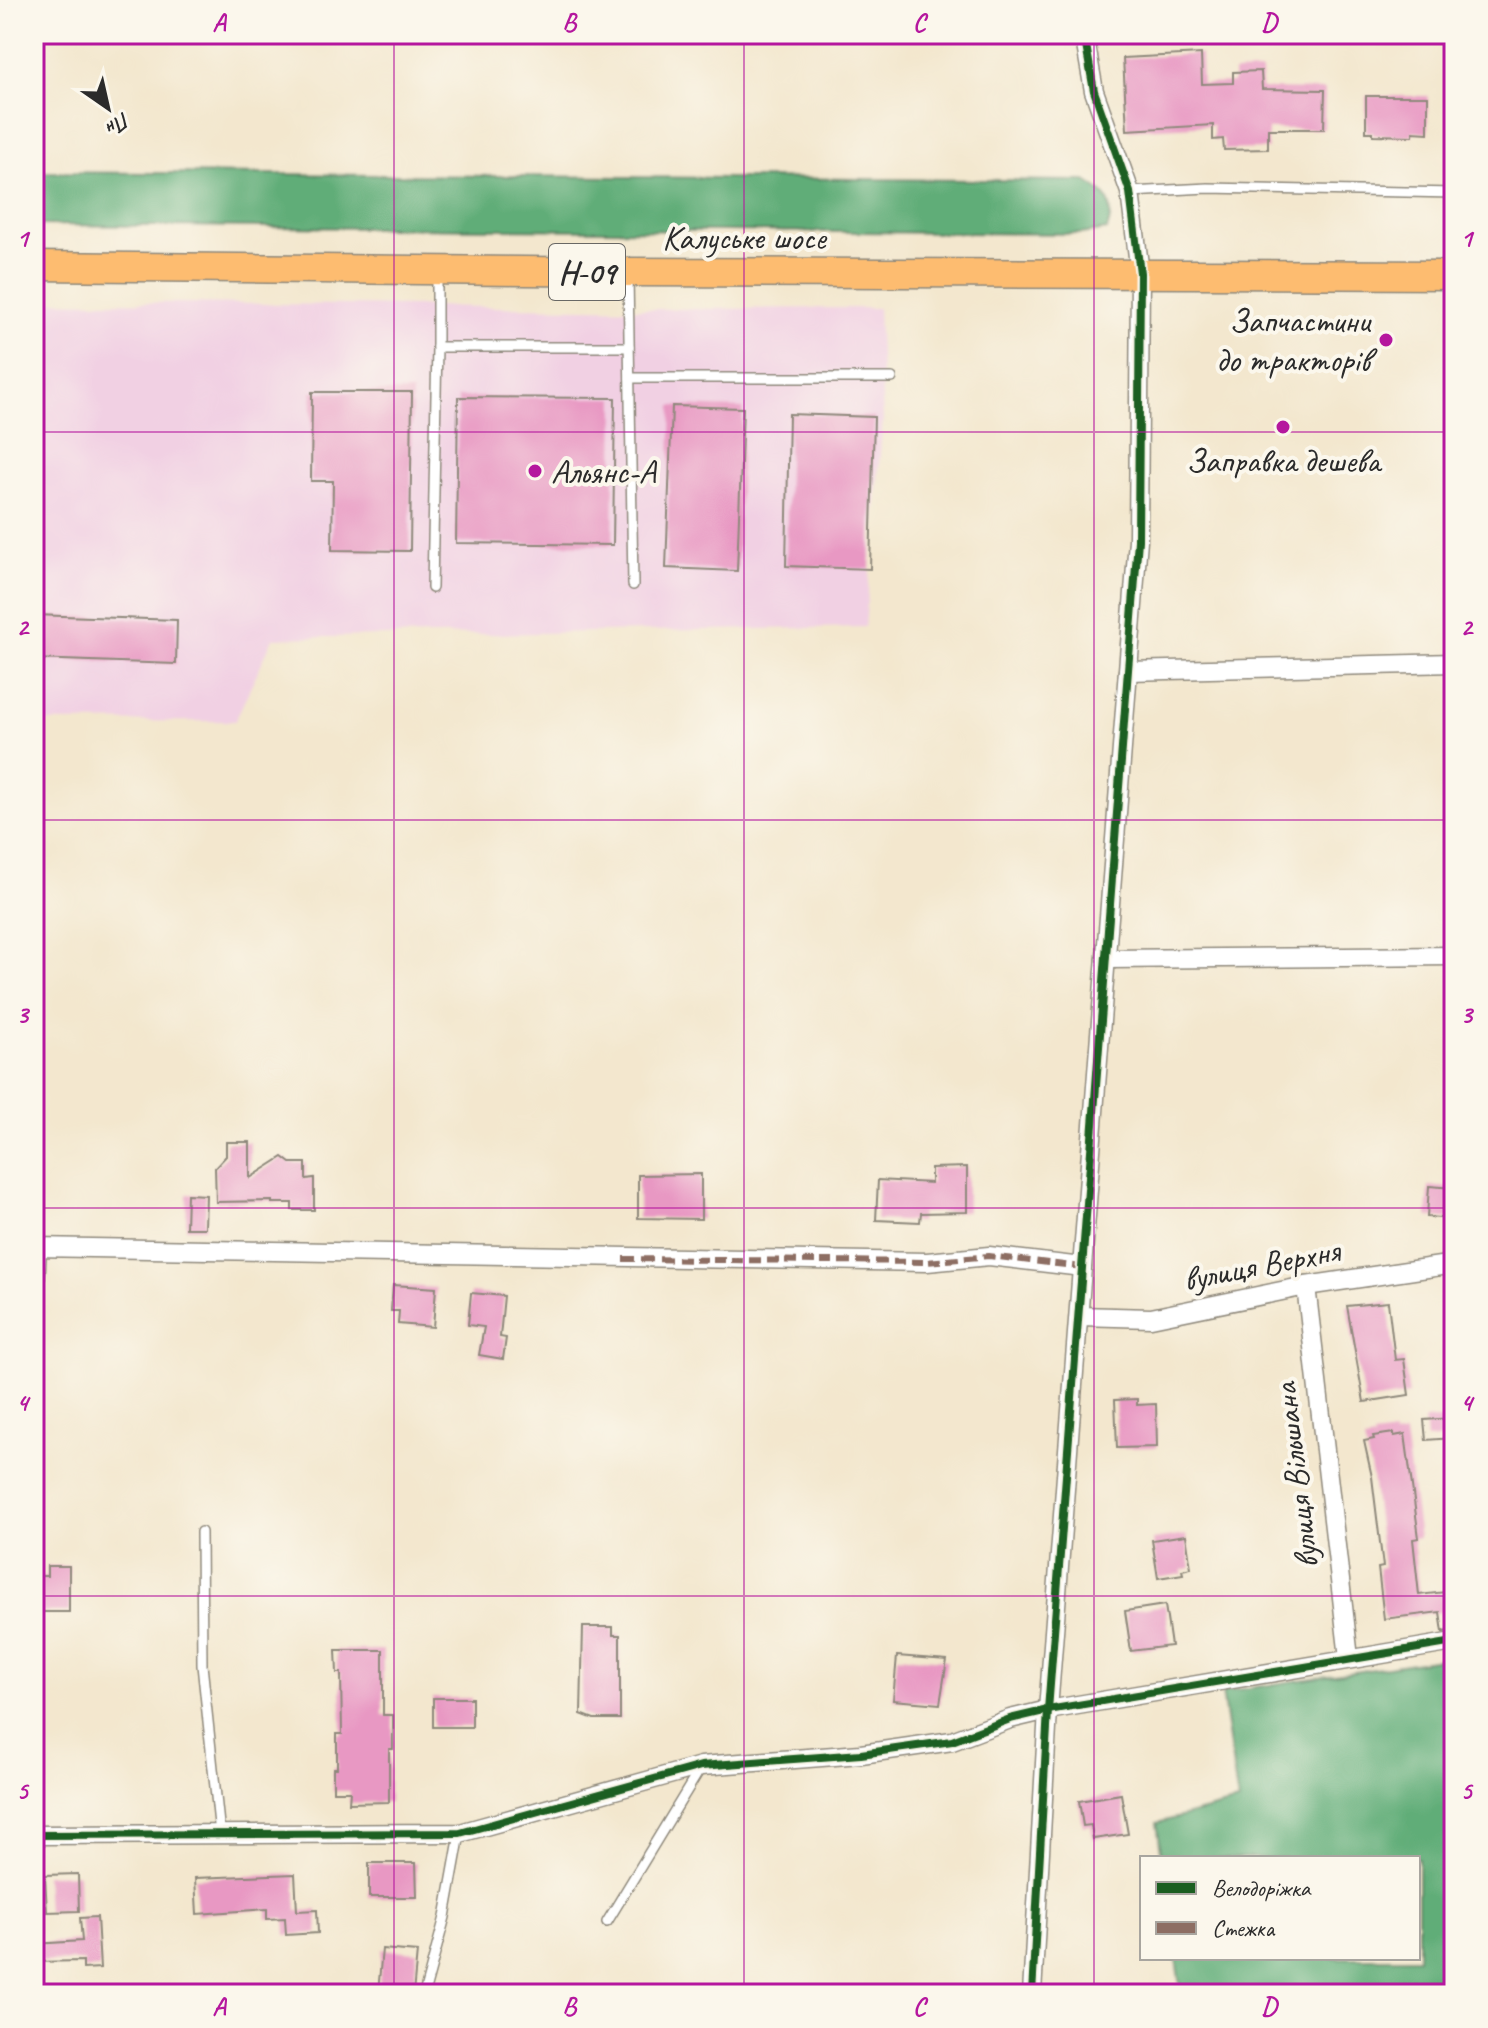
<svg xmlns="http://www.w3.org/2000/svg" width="1488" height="2028" font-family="Caveat,sans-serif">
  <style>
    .built { fill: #f1d0e3 }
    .forest { fill: #60ad78; stroke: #466c52; stroke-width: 2 }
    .building { fill: #e898c3 }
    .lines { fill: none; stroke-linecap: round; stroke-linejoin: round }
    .service-casing { stroke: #8f897c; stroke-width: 12 }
    .minor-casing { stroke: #8f897c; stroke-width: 21 }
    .primary-casing { stroke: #8f897c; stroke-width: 31 }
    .service { stroke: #fff; stroke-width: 9 }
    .minor { stroke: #fff; stroke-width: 18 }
    .primary { stroke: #fdbc70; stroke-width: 28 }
    .quiet { stroke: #8d6e63; stroke-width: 6; stroke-dasharray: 12 6; stroke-linecap: butt }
    .cycleway-casing { stroke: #fbf7ec; stroke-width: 13 }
    .cycleway { stroke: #1b5e20; stroke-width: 8 }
    .grid { fill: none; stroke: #b5179e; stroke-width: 2; stroke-opacity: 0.55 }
    .poi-dot { fill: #b5179e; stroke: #fbf7ec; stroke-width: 3 }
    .labels { text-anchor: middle; stroke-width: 8; stroke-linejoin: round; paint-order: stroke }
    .shield { fill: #fbf7ec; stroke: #696865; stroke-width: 2 }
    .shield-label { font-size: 32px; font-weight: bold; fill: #2b2b2b }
    .street-label { font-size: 34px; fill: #2b2b2b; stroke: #fbf7ec }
    .poi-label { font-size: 34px; fill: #2b2b2b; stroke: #fbf7ec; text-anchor: end }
    .neatline { fill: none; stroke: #b5179e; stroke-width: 3 }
    .grid-label { font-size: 26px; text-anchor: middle; font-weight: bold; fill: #b5179e }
  </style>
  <rect width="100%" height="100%" fill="#fbf7ec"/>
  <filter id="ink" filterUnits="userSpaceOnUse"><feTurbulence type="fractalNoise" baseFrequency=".0125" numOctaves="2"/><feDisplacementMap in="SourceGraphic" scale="16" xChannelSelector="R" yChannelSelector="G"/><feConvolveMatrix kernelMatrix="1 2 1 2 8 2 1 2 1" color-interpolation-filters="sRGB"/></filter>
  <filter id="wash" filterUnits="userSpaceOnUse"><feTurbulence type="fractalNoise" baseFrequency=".006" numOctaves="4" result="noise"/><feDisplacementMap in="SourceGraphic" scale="32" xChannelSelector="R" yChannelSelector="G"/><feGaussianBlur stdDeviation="1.8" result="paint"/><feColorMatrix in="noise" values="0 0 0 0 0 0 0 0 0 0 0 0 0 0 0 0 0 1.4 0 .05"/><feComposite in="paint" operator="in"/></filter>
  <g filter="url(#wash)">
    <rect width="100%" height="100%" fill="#f3e7ce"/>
    <polygon class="built" points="34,301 654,309 878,308 883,419 865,627 273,638 235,721 34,722"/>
    <g class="forest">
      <path d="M 34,172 L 1086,181 C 1108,194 1116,204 1107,230 L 1081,234 L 34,225 Z"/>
      <polygon points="1454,1657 1454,1994 1181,1994 1176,1958 1418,1958 1418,1858 1162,1858 1157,1823 1238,1802 1222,1692"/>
    </g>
    <g id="blocks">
      <g class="building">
        <polygon points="1201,54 1202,84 1233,83 1233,72 1261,71 1262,89 1325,90 1324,129 1268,129 1268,149 1224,150 1223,139 1213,140 1213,125 1127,130 1123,58"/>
        <polygon points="1366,96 1428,96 1428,133 1413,132 1413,136 1373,135 1373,132 1366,132"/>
        <polygon points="312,392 412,392 410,551 332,550 333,481 311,481"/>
        <polygon points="458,397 615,398 613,545 456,543"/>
        <polygon points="672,406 743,408 737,571 666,568"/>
        <polygon points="789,414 874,417 870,569 786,566"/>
        <polygon points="34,615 177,620 176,664 34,659"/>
        <polygon points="226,1142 250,1142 250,1178 283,1157 291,1163 306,1163 306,1179 314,1178 314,1210 292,1210 292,1203 272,1203 272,1201 216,1202 215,1168 226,1156"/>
        <polygon points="967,1167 967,1212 921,1213 920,1222 876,1220 878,1180 931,1183 931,1168"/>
        <polygon points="701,1174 701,1219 638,1218 638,1175"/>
        <polygon points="1429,1186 1454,1188 1454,1219 1427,1217"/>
        <polygon points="187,1194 206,1195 205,1228 186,1228"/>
        <polygon points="393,1285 436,1288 433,1327 398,1324 399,1311 391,1311"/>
        <polygon points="471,1293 504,1296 500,1337 506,1338 503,1359 479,1355 484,1327 468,1325"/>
        <polygon points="1388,1302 1395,1360 1404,1359 1409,1395 1364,1402 1347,1306"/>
        <polygon points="1137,1399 1137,1405 1156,1404 1157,1447 1117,1448 1115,1400"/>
        <polygon points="1452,1418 1453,1438 1426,1440 1424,1420"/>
        <polygon points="1394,1433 1394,1436 1405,1434 1419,1538 1413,1539 1419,1595 1454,1591 1454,1630 1443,1632 1440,1612 1384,1619 1378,1568 1383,1567 1372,1477 1364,1441 1374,1439 1373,1436"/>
        <polygon points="1186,1535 1191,1568 1182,1570 1183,1574 1158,1578 1152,1540"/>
        <polygon points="47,1566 69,1566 69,1612 40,1612 40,1576 47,1576"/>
        <polygon points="1165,1605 1171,1646 1131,1651 1125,1611"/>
        <polygon points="583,1627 613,1627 613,1635 620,1635 620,1719 594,1719 581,1714"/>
        <polygon points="336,1650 383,1650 383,1715 393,1715 393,1749 389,1749 389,1802 349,1803 350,1791 333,1791 333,1768 337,1768 337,1734 342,1734 341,1673 337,1673"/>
        <polygon points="897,1656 947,1660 940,1704 893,1700"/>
        <rect x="433" y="1698" width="39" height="29"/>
        <polygon points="1121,1794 1128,1834 1093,1839 1091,1825 1083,1826 1079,1801"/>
        <polygon points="369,1863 416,1863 417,1897 369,1897"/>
        <polygon points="78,1874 79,1911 47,1912 45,1875"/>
        <polygon points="295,1874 297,1911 317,1910 318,1933 286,1935 285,1918 267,1919 267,1909 197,1914 195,1878"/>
        <polygon points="97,1917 100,1968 83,1969 83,1961 34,1962 34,1944 82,1941 80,1918"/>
        <polygon points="382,1949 417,1952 413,1994 378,1992"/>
      </g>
    </g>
  </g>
  <g filter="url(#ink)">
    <use href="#blocks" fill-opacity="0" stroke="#8f897c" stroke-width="2"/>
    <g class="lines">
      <g class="service-casing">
        <g id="service">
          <polyline points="1130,192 1208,188 1454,193"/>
          <polyline points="437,274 437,347"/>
          <polyline points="628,276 633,585"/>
          <polyline points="630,378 892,378"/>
          <polyline points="432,588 437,347 629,347"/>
          <polyline points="201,1532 202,1665 220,1834"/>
          <polyline points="607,1922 700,1769"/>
          <polyline points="424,1994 445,1917 460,1834"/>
        </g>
      </g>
      <g class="minor-casing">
        <g id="minor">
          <polyline points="1128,671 1454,663"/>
          <polyline points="1106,959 1454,956"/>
          <polyline points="34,1247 927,1262 989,1256 1082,1267"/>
          <polyline points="1306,1286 1349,1658"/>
          <polyline points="34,1308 37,1247"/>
          <polyline points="1079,1316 1151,1318 1306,1286 1454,1264"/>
          <polyline points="34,1835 460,1833 701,1766 861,1754 952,1741 1010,1719 1048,1710 1454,1642"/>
          <polyline points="1032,1994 1048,1710 1138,540 1140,273 1130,192 1094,91 1084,34"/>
        </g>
      </g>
      <g class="primary-casing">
        <polyline id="primary" points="34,266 628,272 1454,275"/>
      </g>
      <use href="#service" class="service"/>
      <use href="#minor" class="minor"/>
      <use href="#primary" class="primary"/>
      <polyline class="quiet" points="623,1259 927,1262 989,1256 1082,1267"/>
      <g class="cycleway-casing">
        <g id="cycleway">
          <polyline points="34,1835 460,1833 701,1766 861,1754 952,1741 1010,1719 1048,1710 1454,1642"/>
          <polyline points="1032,1994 1048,1710 1138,540 1140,273 1130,192 1094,91 1084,34"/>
        </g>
      </g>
      <use href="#cycleway" class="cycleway"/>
    </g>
  </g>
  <path class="grid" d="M 394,34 L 394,1994M 744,34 L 744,1994M 1094,34 L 1094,1994M 34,432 L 1454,432M 34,820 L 1454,820M 34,1208 L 1454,1208M 34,1596 L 1454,1596"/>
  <g class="poi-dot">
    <circle cx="1386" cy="340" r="8"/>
    <circle cx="1283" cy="427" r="8"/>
    <circle cx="535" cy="471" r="8"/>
  </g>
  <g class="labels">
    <rect class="shield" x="549" y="244" width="76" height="56" rx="6"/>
    <g class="shield-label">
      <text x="587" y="283">Н-09</text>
    </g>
    <g class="street-label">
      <text x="744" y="249">Калуське шосе</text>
      <text transform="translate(1261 1264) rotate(-11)" y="12">вулиця Верхня</text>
      <text transform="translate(1295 1476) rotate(-97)" y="12">вулиця Вільшана</text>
    </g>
    <g class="poi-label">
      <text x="1370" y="332">Запчастини<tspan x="1370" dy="39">до тракторів</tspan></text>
      <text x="1283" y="472" text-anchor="middle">Заправка дешева</text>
      <text x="551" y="483" text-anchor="start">Альянс-А</text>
    </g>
  </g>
  <rect width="1488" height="2028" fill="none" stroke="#fbf7ec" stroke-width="88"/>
  <rect x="1140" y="1856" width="280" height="104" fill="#fbf7ec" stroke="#a8a59f" stroke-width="2"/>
  <rect x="1156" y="1882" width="40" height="12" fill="#1b5e20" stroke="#a8a59f" stroke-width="2"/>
  <text x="1212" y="1896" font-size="24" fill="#2b2b2b">Велодоріжка</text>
  <rect x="1156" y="1922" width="40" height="12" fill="#8d6e63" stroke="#a8a59f" stroke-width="2"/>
  <text x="1212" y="1936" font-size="24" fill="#2b2b2b">Стежка</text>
  <g transform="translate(108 108) rotate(146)" stroke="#fbf7ec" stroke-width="6" paint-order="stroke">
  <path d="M0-6L14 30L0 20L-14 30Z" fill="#2b2b2b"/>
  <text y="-12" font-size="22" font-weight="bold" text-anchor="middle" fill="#2b2b2b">Пн</text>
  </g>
  <rect x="44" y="44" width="1400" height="1940" class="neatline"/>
  <g class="grid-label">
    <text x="219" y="31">A</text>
    <text x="569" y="31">B</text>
    <text x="919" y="31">C</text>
    <text x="1269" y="31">D</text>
    <text x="22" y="247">1</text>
    <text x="1466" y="247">1</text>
    <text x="22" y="635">2</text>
    <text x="1466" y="635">2</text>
    <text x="22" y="1023">3</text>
    <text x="1466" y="1023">3</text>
    <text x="22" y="1411">4</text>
    <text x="1466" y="1411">4</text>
    <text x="22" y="1799">5</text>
    <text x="1466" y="1799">5</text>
    <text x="219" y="2015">A</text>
    <text x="569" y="2015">B</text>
    <text x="919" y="2015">C</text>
    <text x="1269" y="2015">D</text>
  </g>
</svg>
